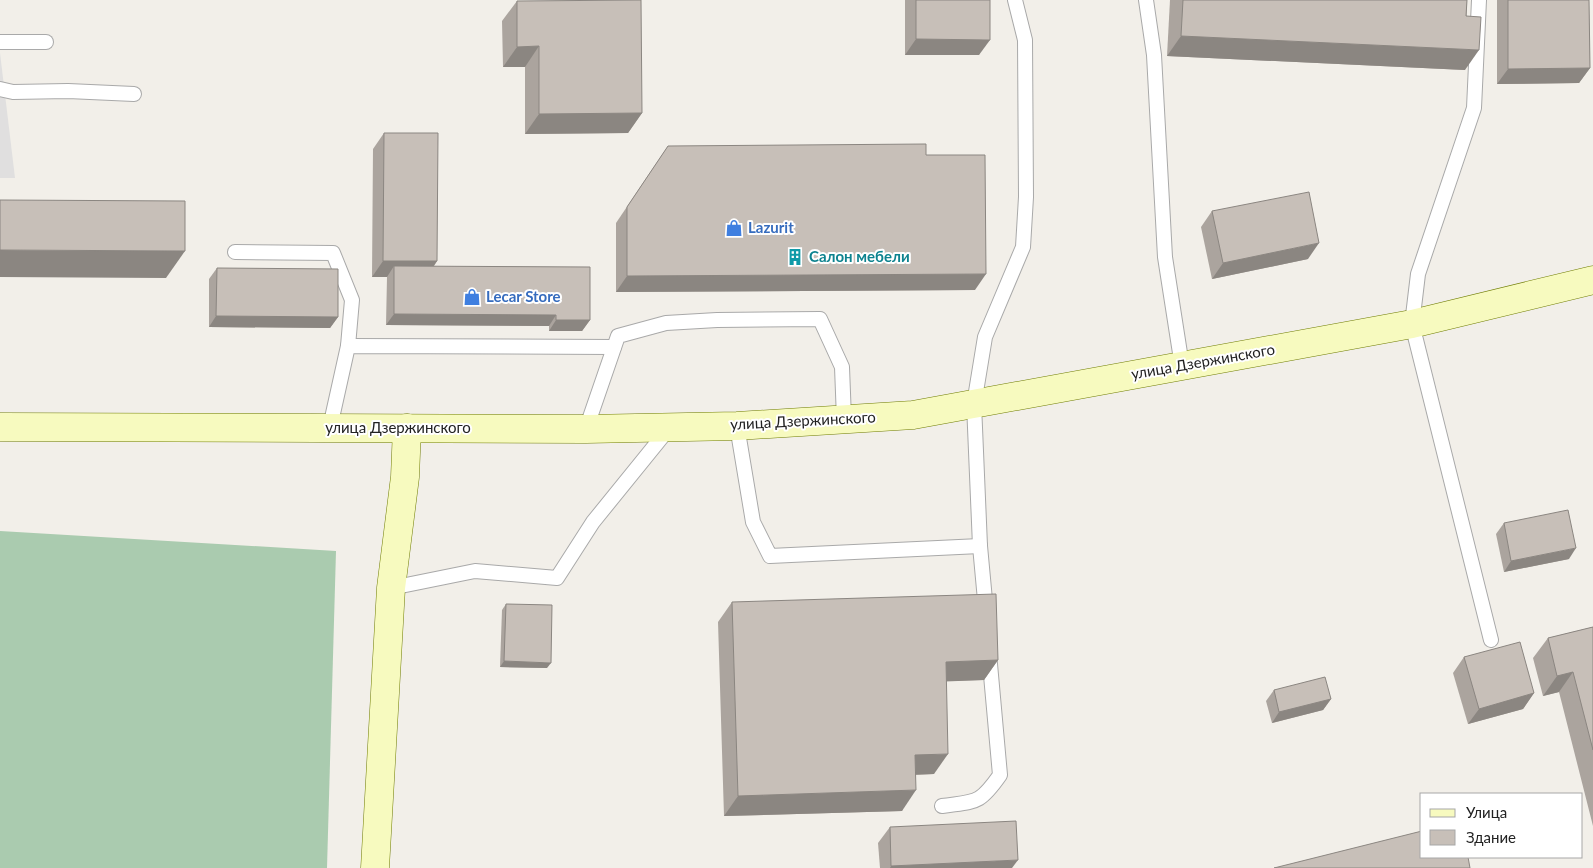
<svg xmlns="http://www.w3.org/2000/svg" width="1593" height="868" font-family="Lato,sans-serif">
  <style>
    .residential { fill: #e0dfdf }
    .cemetery { fill: #aacbaf }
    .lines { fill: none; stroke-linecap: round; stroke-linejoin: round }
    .lane-casing { stroke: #a9a9a9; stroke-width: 16 }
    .secondary-casing { stroke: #707d05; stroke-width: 29 }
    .lane { stroke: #fff; stroke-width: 14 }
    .secondary { stroke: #f7fabf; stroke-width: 28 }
    .wall { fill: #aba49e }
    .shaded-wall { fill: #8b8681 }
    .building { fill: #c7bfb8; stroke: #8b8681 }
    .labels { text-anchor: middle; stroke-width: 4; stroke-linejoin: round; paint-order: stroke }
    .shop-label { font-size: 15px; font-weight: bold; fill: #366cbe; stroke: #fff; text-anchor: start }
    .culture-label { font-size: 15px; font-weight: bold; fill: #0d838f; stroke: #fff; text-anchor: start }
    .street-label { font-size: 15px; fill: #222; stroke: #fff }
  </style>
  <rect width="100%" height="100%" fill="#f2efe9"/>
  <polygon class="residential" points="0,53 15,178 0,178"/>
  <polygon class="cemetery" points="0,531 336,551 327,868 0,868"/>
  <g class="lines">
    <g class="lane-casing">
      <g id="lane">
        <polyline points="1146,0 1154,55 1165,257 1182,366"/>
        <polyline points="1479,0 1474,108 1418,274 1412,324 1491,640"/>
        <polyline points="0,42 46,42"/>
        <polyline points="0,89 13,92 68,91 134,94"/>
        <polyline points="235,252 333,253 352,300 348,346"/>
        <polyline points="737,426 753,522 770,556 980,546"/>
        <polyline points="330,427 348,346 614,347"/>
        <polyline points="586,429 618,336 666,323 717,320 820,319 842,367 844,419"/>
        <polyline points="391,588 475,571 557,578 593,522 670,427"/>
        <polyline points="986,611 980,546 974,404 985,337 1023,247 1026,197 1025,40 1015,0"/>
        <path d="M 942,806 C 976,801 979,805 1000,775 L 989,653"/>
      </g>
    </g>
    <g class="secondary-casing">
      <g id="secondary">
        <polyline points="0,427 586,429 737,426 913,415 1412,324 1593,280"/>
        <polyline points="375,868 391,588 405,477 407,428"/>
      </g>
    </g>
    <use href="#lane" class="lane"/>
    <use href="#secondary" class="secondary"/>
  </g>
  <g class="wall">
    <polygon points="905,0 990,0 979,55 905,55"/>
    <polygon points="1170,0 1467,0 1465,70 1167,56"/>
    <polygon points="1497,0 1589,0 1590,68 1579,83 1497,84"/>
    <polygon points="517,1 642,113 628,133 525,134 525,67 503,67 502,21"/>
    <polygon points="384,133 437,261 434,266 590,320 582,331 549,331 549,326 386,325 387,277 372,277 373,149"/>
    <polygon points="668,146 926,155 975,290 616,292 616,223"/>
    <polygon points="1212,211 1308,259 1212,279 1201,227"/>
    <polygon points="217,268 338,317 330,328 209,327 209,279"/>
    <polygon points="1504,523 1569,559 1504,572 1496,534"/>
    <polygon points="732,602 998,660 984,680 946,681 934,774 915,775 902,811 724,816 718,622"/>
    <polygon points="506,604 547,668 500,667 502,610"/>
    <polygon points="1593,627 1593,826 1559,692 1543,696 1533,658 1548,638"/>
    <polygon points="1464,657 1534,693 1523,709 1468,724 1453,673"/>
    <polygon points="1274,690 1331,699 1323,710 1272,723 1266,701"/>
    <polygon points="890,827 1012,868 880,868 878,843"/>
  </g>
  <g class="shaded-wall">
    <polygon points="1181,36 1479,50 1465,70 1167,56"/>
    <polygon points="916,39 990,40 979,55 905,55"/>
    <polygon points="539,46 525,67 503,67 517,47"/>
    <polygon points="1590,68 1579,83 1497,84 1508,69"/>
    <polygon points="642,113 628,133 525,134 539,114"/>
    <polygon points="1319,243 1308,259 1212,279 1223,263"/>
    <polygon points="0,250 185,251 166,278 0,277"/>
    <polygon points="383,261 437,261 426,277 394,266 387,277 372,277"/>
    <polygon points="986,274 975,290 616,292 627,276"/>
    <polygon points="394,314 556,315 549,326 386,325"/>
    <polygon points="216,316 338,317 330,328 209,327"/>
    <polygon points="556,320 590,320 582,331 549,331"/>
    <polygon points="1576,548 1569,559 1504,572 1511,561"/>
    <polygon points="998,660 984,680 932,682 946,662"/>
    <polygon points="504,661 551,663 547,668 500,667"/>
    <polygon points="1573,672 1559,692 1543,696 1557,676"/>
    <polygon points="1534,693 1523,709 1468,724 1479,709"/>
    <polygon points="1331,699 1323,710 1272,723 1279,712"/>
    <polygon points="948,754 934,774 901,775 915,755"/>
    <polygon points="916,790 902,811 724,816 738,796"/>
    <polygon points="1018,860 1012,868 890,868 891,866"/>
  </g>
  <g class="building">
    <polygon points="641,0 642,113 539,114 539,46 517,47 517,1"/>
    <polygon points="916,0 990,0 990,40 916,39"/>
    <polygon points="1183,0 1467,0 1466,16 1481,17 1479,50 1181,36"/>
    <polygon points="1508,0 1589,0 1590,68 1508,69"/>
    <polygon points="384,133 438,133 437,261 383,261"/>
    <polygon points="926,144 926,155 985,155 986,274 627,276 627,207 668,146"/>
    <polygon points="1309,192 1319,243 1223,263 1212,211"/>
    <polygon points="0,200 185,201 185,251 0,250"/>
    <polygon points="394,266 590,267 590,320 556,320 556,315 394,314"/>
    <polygon points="217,268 338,269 338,317 216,316"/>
    <polygon points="1568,510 1576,548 1511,561 1504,523"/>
    <polygon points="996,594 998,660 946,662 948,754 915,755 916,790 738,796 732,602"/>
    <polygon points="506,604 552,605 551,663 504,661"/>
    <polygon points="1593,627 1593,750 1573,672 1557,676 1548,638"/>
    <polygon points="1520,642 1534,693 1479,709 1464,657"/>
    <polygon points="1325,677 1331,699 1279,712 1274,690"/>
    <polygon points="1016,821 1018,860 891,866 890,827"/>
    <polygon points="1422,831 1422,857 1468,857 1470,868 1274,868"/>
  </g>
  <defs>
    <g id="shop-bare" transform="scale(1.35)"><path d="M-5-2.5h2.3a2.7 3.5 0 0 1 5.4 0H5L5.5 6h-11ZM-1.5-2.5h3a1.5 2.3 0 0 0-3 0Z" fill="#3f7fe0" stroke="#fff" stroke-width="2.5" paint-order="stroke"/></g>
    <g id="building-bare" transform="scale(1.35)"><path d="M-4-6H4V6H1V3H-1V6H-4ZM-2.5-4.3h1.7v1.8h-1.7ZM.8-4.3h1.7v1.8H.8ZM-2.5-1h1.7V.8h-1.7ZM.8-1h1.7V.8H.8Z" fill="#0f9aa8" stroke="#fff" stroke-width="2.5" paint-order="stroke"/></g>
  </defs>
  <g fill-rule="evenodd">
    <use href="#shop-bare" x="734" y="228"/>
    <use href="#building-bare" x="795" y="257"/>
    <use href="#shop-bare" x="472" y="297"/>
  </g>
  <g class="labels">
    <g class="shop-label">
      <text x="748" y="233">Lazurit</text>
      <text x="486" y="302">Lecar Store</text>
    </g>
    <g class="culture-label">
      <text x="809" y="262">Салон мебели</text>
    </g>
    <g class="street-label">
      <text transform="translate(1203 362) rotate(-10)" y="5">улица Дзержинского</text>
      <text transform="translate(803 421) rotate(-3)" y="5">улица Дзержинского</text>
      <text x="398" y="433">улица Дзержинского</text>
    </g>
  </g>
  <rect x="1420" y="793" width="162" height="65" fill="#ffffff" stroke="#a7a7a7"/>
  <rect x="1430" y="809" width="25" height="8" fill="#f7fabf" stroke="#a7a7a7"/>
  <text x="1466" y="818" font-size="15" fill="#222222">Улица</text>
  <rect x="1430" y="830" width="25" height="15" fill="#c7bfb8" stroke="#a7a7a7"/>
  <text x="1466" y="843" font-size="15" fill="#222222">Здание</text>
</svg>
